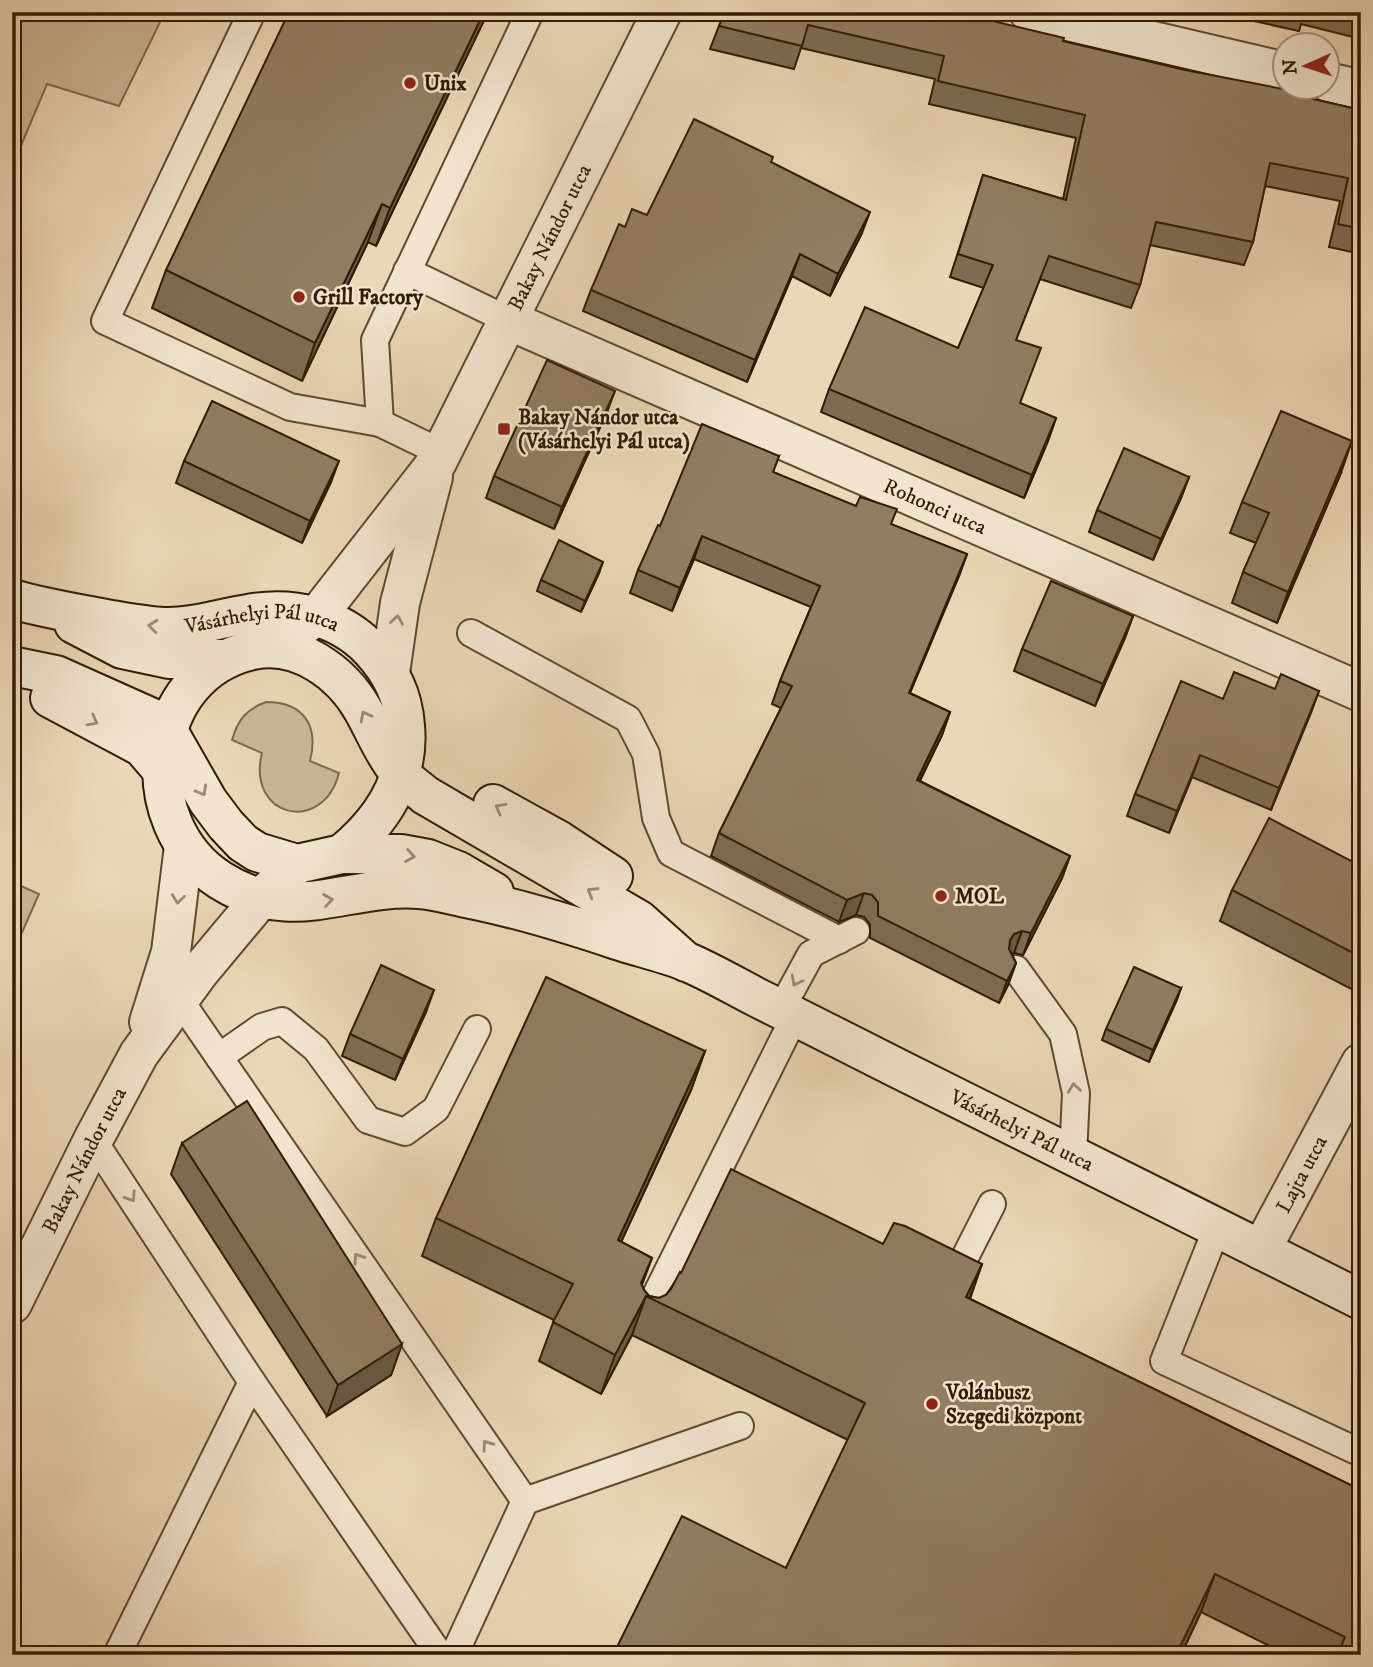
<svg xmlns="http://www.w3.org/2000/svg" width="1373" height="1667" font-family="'IM FELL DW Pica',serif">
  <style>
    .green { fill: #cbb798; stroke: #7e694e; stroke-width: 2 }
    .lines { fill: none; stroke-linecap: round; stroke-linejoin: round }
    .service-casing { stroke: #5f4a31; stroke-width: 30 }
    .minor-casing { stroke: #5f4a31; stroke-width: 42 }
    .tertiary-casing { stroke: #5f4a31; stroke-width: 42 }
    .secondary-casing { stroke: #301b05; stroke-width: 42 }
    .service { stroke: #f2e5d0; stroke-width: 26 }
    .minor { stroke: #f2e5d0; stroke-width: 38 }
    .tertiary { stroke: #f2e5d0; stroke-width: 38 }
    .secondary { stroke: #f2e5d0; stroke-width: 38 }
    .wall { fill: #7d6c53; stroke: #301b05; stroke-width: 2 }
    .shaded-wall { fill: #665844; stroke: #301b05; stroke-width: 2 }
    .building { fill: #917d61; stroke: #301b05; stroke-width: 2 }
    .oneway { stroke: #9b8a75 }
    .poi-dot { fill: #8f2418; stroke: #f2e5d0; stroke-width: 2.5 }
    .labels { text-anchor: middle; stroke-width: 5; stroke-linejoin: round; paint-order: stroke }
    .poi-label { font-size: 21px; font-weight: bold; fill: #301b05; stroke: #f2e5d0; text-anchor: start }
    .street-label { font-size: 21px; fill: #301b05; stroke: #f2e5d0 }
  </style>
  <rect width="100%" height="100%" fill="#ebd7b6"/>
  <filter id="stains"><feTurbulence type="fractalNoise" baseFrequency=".00286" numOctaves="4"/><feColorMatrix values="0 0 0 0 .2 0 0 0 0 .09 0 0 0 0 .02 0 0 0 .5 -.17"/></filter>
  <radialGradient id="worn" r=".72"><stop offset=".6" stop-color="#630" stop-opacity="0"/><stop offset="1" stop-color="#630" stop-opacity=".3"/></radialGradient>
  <g class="green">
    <polygon points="12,12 165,12 119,106 47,84 12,167"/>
    <path d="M 266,702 C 304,702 319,726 310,761 L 339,773 C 323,835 246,818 262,753 L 232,740 C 238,719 247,709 266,702 Z"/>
    <polygon points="12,882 39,894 12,955"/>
  </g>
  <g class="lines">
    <g class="service-casing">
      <g id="service">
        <polyline points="252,12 105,321 290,407 380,423"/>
        <polyline points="407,271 508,320"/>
        <polyline points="442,453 380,423 375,340 530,12"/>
        <polyline points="471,633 628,719 646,754 656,818 671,853 839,940"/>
        <polyline points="1016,969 1063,1034 1076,1093 1073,1156"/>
        <polyline points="179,999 525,1501"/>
        <polyline points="781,1009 811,954 856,931"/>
        <polyline points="219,1057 262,1027 282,1021 316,1049 368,1120 405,1132 436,1109 477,1029"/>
        <polyline points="93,1140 252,1382 440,1655"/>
        <polyline points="1217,1228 1164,1361 1361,1453"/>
        <polyline points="939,1263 959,1269 992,1204"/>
        <polyline points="643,1321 795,1016"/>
        <polyline points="117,1655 252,1382"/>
        <polyline points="454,1655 525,1501 740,1426"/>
      </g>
    </g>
    <g class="minor-casing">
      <g id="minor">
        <polyline points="1029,12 1286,72"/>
        <polyline points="1328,82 1361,90"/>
        <path id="s1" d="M 508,320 L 1361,692"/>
        <polyline points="149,1022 171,952 184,846"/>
        <path id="s2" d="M 1261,1250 L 1361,1063"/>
        <path id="s3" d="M 12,1304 L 93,1140 L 139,1054 L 200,971 L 261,898 L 297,864"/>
      </g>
    </g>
    <g class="tertiary-casing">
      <g id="tertiary">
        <path id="s4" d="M 291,634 L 317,616 L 437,462 L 662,12"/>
        <polyline points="390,673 400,603 433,477"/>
      </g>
    </g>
    <g class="secondary-casing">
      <g id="secondary">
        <path id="s5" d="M 12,599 C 43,608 74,613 106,619 C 125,622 145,626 164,627 C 193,628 220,618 248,614 C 293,606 339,616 371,650 C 391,672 403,695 405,726 C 410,779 381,822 342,854"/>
        <polyline points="74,624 122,649 169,659 226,659"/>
        <polyline points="12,666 56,675 150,717 168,731 208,801 226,825 243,843 257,852 297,864 342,854 401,854 428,859 458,871 494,892"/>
        <polyline points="50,698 142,747 161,769"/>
        <polyline points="493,804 560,841 613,876"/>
        <path id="s6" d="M 686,962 L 639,920 L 425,795 C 416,787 405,780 398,771 C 383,753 375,731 363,710 C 342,673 298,640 253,650 C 146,673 132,824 220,880 C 292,926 346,884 419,889 C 436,890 455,896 471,899 C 521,909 569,924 617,940 C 639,947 663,953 685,961 C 709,971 733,985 756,997 C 807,1022 857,1048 907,1073 C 1058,1148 1210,1224 1361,1300"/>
      </g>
    </g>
    <use href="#service" class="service"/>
    <use href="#minor" class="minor"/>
    <use href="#tertiary" class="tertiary"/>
    <use href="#secondary" class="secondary"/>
  </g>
  <g class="wall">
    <polygon points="488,12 376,246 368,242 302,381 152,308 166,270"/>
    <polygon points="725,12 1063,41 1361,110 1361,254 1329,247 1340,201 1265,186 1253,242 1244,265 1150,245 1140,285 1131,308 1040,279 1016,340 1020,403 1056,418 1048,441 1024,498 821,412 829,389 958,348 984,288 950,277 983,175 1063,199 1076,138 929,104 935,79 801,48 794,69 710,49 719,26"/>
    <polygon points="1186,12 1361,12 1361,39 1301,24 1299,31 1231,16 1229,21"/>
    <polygon points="771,162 862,233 830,296 792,276 747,382 583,311 591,290 625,227 647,215"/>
    <polygon points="607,412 554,529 486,498 494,476"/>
    <polygon points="779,456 773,472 892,525 967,554 959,576 910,693 950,712 942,735 920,781 1070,856 1062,878 1023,955 1014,953 1012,954 1016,963 1008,985 999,1003 870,938 870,924 864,917 856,915 839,922 711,856 719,833 781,708 772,704 780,681 811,607 694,559 672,611 630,593 638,570 660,526"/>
    <polygon points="184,461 331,482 302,543 176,483"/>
    <polygon points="1341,473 1277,623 1232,603 1243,572 1256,543 1230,533 1242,502"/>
    <polygon points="1189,477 1181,498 1153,560 1089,532 1097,510"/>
    <polygon points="599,573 581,612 537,591 541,580"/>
    <polygon points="1133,616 1125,638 1095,706 1014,671 1022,649"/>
    <polygon points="1275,689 1319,691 1271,810 1192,777 1169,833 1127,816 1135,794 1223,699"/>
    <polygon points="1361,866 1361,989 1359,993 1220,921 1232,890"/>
    <polygon points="1181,988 1149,1062 1102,1040 1106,1029"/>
    <polygon points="426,1012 395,1080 342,1056 350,1034"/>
    <polygon points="705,1051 691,1090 621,1242 652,1258 642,1285 644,1290 649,1296 659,1298 666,1295 681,1273 883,1244 982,1264 970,1299 1361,1490 1361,1655 1288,1655 1201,1612 1181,1655 613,1655 786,1568 848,1440 632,1335 601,1394 539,1361 554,1320 422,1256 436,1218"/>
    <polygon points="182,1143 402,1344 391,1375 327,1416 171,1174"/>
  </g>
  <g class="shaded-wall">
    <polygon points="484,12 488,12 376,246 390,208"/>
    <polygon points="382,204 368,242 302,381 315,343"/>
    <polygon points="870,212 862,233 830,296 838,274"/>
    <polygon points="800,254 792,276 747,382 755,360"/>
    <polygon points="615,391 607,412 554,529 562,507"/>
    <polygon points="1056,418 1048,441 1024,498 1032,475"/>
    <polygon points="1352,441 1341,473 1277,623 1288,592"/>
    <polygon points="339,461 331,482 302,543 310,521"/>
    <polygon points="1189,477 1181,498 1153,560 1161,539"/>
    <polygon points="702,536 694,559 672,611 680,588"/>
    <polygon points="967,554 959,576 900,715 909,693"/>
    <polygon points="603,562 599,573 581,612 585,601"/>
    <polygon points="1133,616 1125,638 1095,706 1103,684"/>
    <polygon points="1319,691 1311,713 1271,810 1279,788"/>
    <polygon points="950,712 942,735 909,802 917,780"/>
    <polygon points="1200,755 1192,777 1169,833 1177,811"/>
    <polygon points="1070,856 1062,878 1023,955 1031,933"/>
    <polygon points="864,893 856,915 839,922 847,900"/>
    <polygon points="1022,931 1014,953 1006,957 1010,940 1014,934"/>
    <polygon points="1016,963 1008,985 999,1003 1007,981"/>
    <polygon points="1181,988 1177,1000 1149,1062 1153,1050"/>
    <polygon points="434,990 426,1012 395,1080 403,1059"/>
    <polygon points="705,1051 691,1090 604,1279 618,1240"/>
    <polygon points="982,1264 968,1303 966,1297"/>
    <polygon points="646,1296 632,1335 601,1394 615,1355"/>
    <polygon points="402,1344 391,1375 327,1416 338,1385"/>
    <polygon points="1215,1574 1201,1612 1181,1655 1176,1655"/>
  </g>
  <g class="building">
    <polygon points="289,12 484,12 390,208 382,204 315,343 166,270"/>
    <polygon points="725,12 955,12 1064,38 1063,41 1185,70 1304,93 1304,97 1361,110 1361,229 1338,224 1348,178 1270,163 1253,242 1156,222 1140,285 1049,256 1016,340 1041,348 1020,403 1056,418 1032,475 829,389 865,307 958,348 993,265 958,254 983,175 1066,200 1085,115 938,81 944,56 808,25 802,46 719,26"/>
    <polygon points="694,119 773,157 771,162 870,212 838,274 800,254 755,360 591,290 619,224 625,227 632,209 647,215"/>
    <polygon points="547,360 615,391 562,507 494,476"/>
    <polygon points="212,401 339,461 310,521 184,461"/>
    <polygon points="1281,411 1352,441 1288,592 1243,572 1269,513 1242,502"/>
    <polygon points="702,424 779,456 773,472 856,506 860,497 897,509 891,524 967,554 909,693 950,712 917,780 1070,856 1031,933 1022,931 1014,934 1010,940 1009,949 1016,963 1007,981 878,916 878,902 872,895 864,893 847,900 719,833 792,686 780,681 820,586 702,536 680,588 638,570 658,525 660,526"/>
    <polygon points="1124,448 1189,477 1161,539 1097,510"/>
    <polygon points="559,540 603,562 585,601 541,580"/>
    <polygon points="1051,581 1133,616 1103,684 1022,649"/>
    <polygon points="1234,672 1275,689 1281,674 1319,691 1279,788 1200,755 1177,811 1135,794 1181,681 1223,699"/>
    <polygon points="1269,818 1361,866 1361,957 1232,890"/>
    <polygon points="381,965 434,990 403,1059 350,1034"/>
    <polygon points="1134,967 1181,988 1153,1050 1106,1029"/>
    <polygon points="546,977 705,1051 618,1240 652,1258 641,1283 644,1290 649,1296 659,1298 666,1295 671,1289 680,1272 681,1273 731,1169 883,1244 894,1223 905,1226 982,1264 966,1297 1361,1490 1361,1655 1341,1646 1345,1637 1215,1574 1176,1655 613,1655 682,1516 786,1568 865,1403 646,1296 615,1355 553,1322 573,1284 436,1218"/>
    <polygon points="247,1101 402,1344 338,1385 182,1143"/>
  </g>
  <defs><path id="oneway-chevron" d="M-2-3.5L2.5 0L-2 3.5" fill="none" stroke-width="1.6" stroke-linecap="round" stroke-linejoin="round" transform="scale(1.75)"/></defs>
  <g class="oneway">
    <use href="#oneway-chevron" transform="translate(397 620) rotate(-82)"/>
    <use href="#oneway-chevron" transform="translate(153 626) rotate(-174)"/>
    <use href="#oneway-chevron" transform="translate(365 716) rotate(-118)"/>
    <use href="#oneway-chevron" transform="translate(93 721) rotate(28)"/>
    <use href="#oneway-chevron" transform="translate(202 791) rotate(61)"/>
    <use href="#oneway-chevron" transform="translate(500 808) rotate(-151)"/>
    <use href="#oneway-chevron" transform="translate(410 856) rotate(10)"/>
    <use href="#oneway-chevron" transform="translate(592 892) rotate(-149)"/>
    <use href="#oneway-chevron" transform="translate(178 899) rotate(97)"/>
    <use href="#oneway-chevron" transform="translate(328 900) rotate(-10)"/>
    <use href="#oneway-chevron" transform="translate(796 981) rotate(118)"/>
    <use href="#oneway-chevron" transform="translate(1074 1088) rotate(-98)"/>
    <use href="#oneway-chevron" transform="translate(131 1197) rotate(57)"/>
    <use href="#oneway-chevron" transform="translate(358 1258) rotate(-125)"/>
    <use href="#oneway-chevron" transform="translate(487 1445) rotate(-125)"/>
  </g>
  <g class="poi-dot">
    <circle cx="410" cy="83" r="7"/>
    <circle cx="299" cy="297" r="7"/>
    <rect x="497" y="422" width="14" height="14" rx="3.5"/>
    <circle cx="941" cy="896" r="7"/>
    <circle cx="932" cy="1404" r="7"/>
  </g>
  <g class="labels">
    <g class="poi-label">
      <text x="424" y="90">Unix</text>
      <text x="313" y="304">Grill Factory</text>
      <text x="518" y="424">Bakay Nándor utca<tspan x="518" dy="24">(Vásárhelyi Pál utca)</tspan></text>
      <text x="955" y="903">MOL</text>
      <text x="946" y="1399">Volánbusz<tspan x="946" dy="24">Szegedi központ</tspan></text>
    </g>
    <g class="street-label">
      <text dy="7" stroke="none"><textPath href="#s4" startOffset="478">Bakay Nándor utca</textPath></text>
      <text dy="7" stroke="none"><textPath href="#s1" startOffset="466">Rohonci utca</textPath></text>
      <text dy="7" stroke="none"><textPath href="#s5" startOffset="254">Vásárhelyi Pál utca</textPath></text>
      <text dy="7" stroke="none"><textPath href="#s6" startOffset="1701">Vásárhelyi Pál utca</textPath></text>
      <text dy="7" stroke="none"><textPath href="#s3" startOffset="161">Bakay Nándor utca</textPath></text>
      <text dy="7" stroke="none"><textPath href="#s2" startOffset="86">Lajta utca</textPath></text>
    </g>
  </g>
  <rect width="1373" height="1667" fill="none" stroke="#ebd7b6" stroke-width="42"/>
  <rect x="14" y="14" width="1345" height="1639" fill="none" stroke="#301b05" stroke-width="3.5"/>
  <rect x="21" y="21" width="1331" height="1625" fill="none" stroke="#301b05" stroke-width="2"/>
  <g transform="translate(1306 66) rotate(267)"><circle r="33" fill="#f2e5d0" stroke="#a4947f" stroke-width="2"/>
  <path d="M0-5L12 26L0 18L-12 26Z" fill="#8f2418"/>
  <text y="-10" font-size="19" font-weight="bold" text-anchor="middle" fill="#301b05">N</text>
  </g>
  <rect width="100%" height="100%" filter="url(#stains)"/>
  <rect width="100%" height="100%" fill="url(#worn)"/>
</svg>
